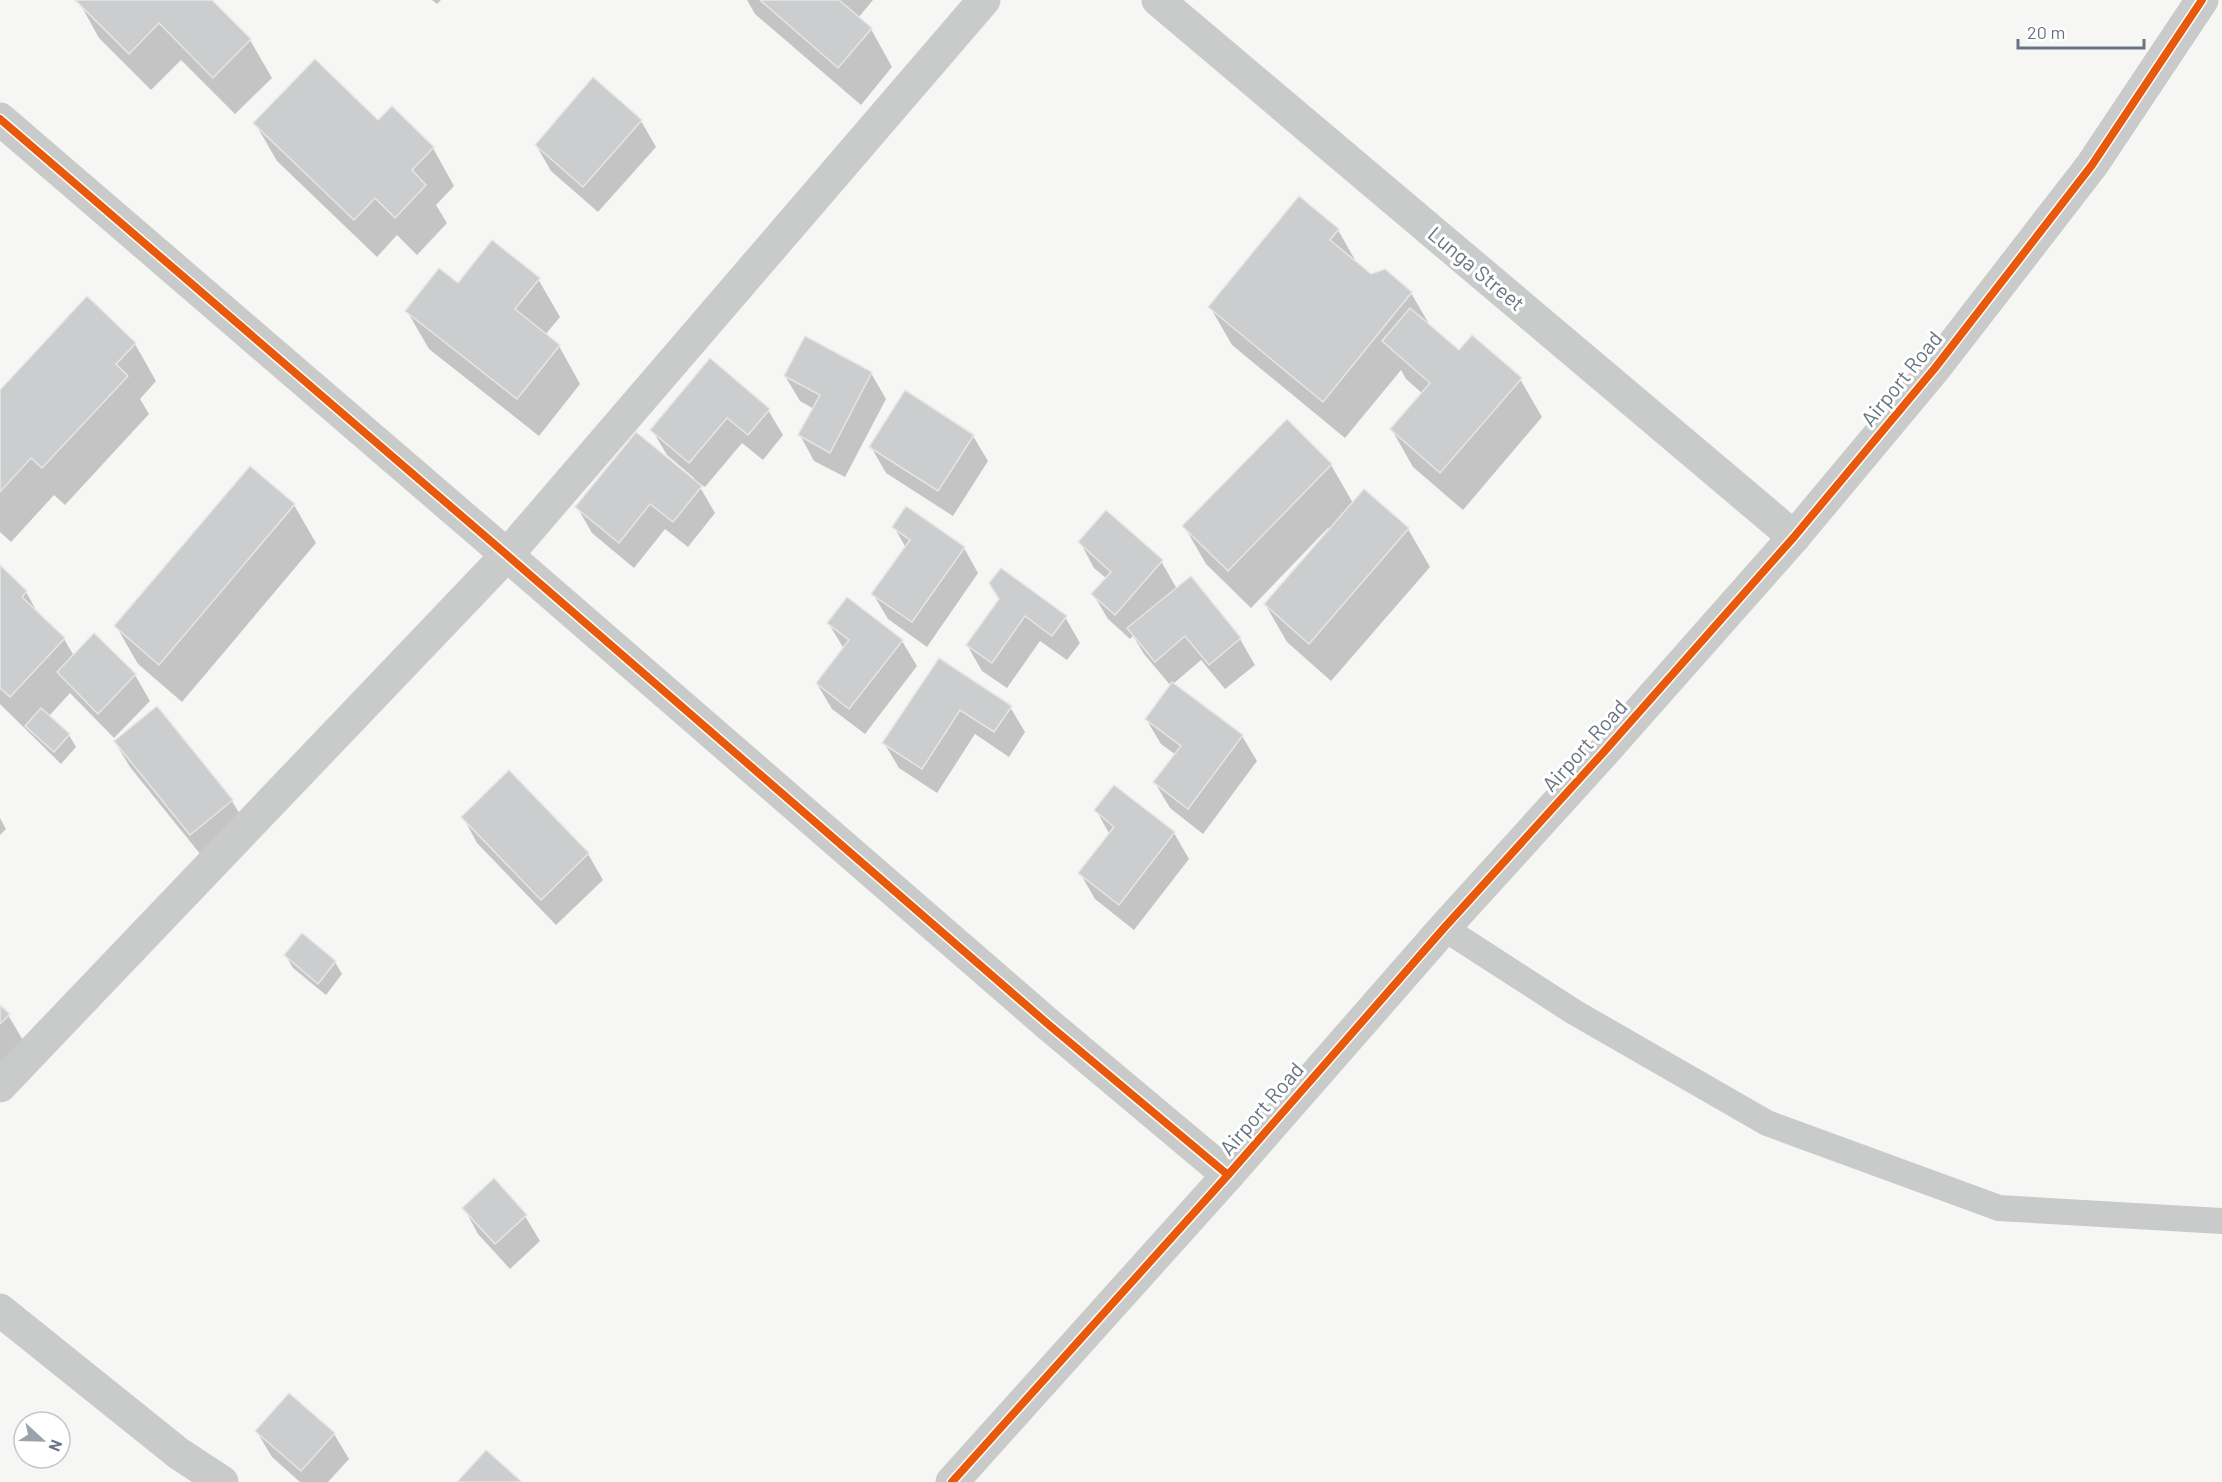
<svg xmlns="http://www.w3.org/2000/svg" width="2222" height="1482" font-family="Barlow,sans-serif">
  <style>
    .shadow { fill: #0003 }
    .building { fill: #cccdce; stroke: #e6e6e4; stroke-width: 1.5 }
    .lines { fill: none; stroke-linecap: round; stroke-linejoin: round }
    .service { stroke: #c9caca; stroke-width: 26 }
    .minor { stroke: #c9caca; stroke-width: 33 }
    .tertiary { stroke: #c9caca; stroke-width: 33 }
    .cycleway-casing { stroke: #fff; stroke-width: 11 }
    .cycleway { stroke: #e8590c; stroke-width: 8 }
    .labels { text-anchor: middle; stroke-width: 6; stroke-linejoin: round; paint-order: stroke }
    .street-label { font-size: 21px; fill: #687483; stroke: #fff }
  </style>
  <rect width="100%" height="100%" fill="#f6f6f5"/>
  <g class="shadow">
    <polygon points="78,0 210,0 250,40 272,78 235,114 181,60 151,90 99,38"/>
    <polygon points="432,0 441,0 437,4"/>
    <polygon points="747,0 873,0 858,18 871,29 892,67 861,105 755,14"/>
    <polygon points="594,80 641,121 656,147 598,212 551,171 536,145"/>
    <polygon points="255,123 378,123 433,148 454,186 436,205 447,223 417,255 397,235 377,257 277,161"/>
    <polygon points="1299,198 1338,230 1358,265 1371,275 1411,293 1432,329 1459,352 1520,379 1542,417 1463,510 1413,467 1392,430 1423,394 1406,379 1401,370 1345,438 1232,345 1210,307"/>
    <polygon points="538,279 560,317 545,335 559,346 580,384 539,436 429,349 407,311 458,285"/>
    <polygon points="135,344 156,381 140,399 149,414 65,505 54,495 11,542 0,532 0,392"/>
    <polygon points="871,373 886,399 845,477 814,461 800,435 814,409 800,401 785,376"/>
    <polygon points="768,410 783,435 763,460 742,443 705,487 697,482 715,513 688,547 665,529 634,568 592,533 577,507 692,480 694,478 667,455 652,430"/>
    <polygon points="973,436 988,461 953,516 886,473 871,447"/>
    <polygon points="1331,465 1353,503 1408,529 1430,567 1331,681 1287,642 1265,604 1330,530 1328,528 1251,608 1206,564 1184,526"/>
    <polygon points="294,505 316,543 182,702 138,664 116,626"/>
    <polygon points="894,527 964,548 978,573 927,647 888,619 873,594 906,548"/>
    <polygon points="1080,542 1161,561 1177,589 1191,578 1240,639 1255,665 1225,689 1201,660 1173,684 1242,736 1257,761 1203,834 1170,808 1155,783 1176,755 1161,744 1146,719 1171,686 1144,654 1133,636 1130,639 1108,619 1093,594 1107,579 1094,568"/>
    <polygon points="0,567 26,592 40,617 64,639 74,656 94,635 135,675 150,701 114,738 70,693 49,716 69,735 76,747 61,764 0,704"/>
    <polygon points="1001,599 1065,617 1080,643 1067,660 1040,641 1007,688 982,671 967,645"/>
    <polygon points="829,624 902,641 917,666 865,734 832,709 817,684 844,649"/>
    <polygon points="939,660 1010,707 1025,732 1009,757 975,734 937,793 899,768 884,743"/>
    <polygon points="115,742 232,801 247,826 205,860 130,767"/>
    <polygon points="509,772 588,854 603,880 556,925 477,843 463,817"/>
    <polygon points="1114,787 1174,833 1189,859 1134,930 1095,899 1080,873 1110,835 1096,810"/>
    <polygon points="0,818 6,829 0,835"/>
    <polygon points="286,956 335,962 342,974 326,995 293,968"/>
    <polygon points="0,1007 8,1015 30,1052 0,1086"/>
    <polygon points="464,1208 525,1216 540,1241 510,1269 478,1234"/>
    <polygon points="257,1432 334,1434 349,1459 328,1482 300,1482 272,1457"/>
  </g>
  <g class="building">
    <polygon points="75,0 212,0 251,39 213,78 159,23 129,54"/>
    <polygon points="760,0 839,0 872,28 838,68"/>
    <polygon points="315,59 378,120 392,106 434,147 412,170 426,185 395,218 375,198 354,220 253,123"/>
    <polygon points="593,77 642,120 583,187 535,145"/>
    <polygon points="1299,196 1339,229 1330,240 1371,274 1385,269 1412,292 1323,402 1208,307"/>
    <polygon points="492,240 540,278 515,309 560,345 517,399 405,311 439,268 458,283"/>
    <polygon points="87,296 136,343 116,364 128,376 42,468 31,458 0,492 0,390"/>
    <polygon points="1410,308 1459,350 1472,335 1522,378 1440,473 1390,429 1430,383 1382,341"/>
    <polygon points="805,336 872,372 830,453 798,435 820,395 784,376"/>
    <polygon points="710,358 770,409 748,435 727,418 689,463 650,430"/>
    <polygon points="905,390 974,435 938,491 869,447"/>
    <polygon points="1287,419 1332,464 1228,571 1182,526"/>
    <polygon points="636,432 702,486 673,522 650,504 619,543 575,507"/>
    <polygon points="250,466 295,504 159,665 114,626"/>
    <polygon points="1364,489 1409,528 1309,644 1264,604"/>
    <polygon points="906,506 965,547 912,622 871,594 910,540 892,527"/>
    <polygon points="1106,510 1163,560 1115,615 1091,594 1111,572 1078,542"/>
    <polygon points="0,565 27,591 22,597 65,638 10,697 0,688"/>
    <polygon points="1001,568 1067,616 1052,636 1025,616 992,663 966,645 999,599 989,583"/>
    <polygon points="1191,576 1241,638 1209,665 1185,636 1155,662 1127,628"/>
    <polygon points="847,597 903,640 849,709 816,683 849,640 827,623"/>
    <polygon points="94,633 136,674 98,714 57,672"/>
    <polygon points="939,658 1012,706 994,732 960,710 922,769 882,743"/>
    <polygon points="1172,682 1243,735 1188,809 1153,782 1181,746 1145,719"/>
    <polygon points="157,706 233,800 190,835 114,741"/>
    <polygon points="41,708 70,734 54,752 25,726"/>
    <polygon points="509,770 589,853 541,900 461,817"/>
    <polygon points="1114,785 1175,832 1119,905 1078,873 1114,827 1094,810"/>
    <polygon points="302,933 336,961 318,984 284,955"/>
    <polygon points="0,1005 10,1014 0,1024"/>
    <polygon points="494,1178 527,1215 495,1244 462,1208"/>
    <polygon points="289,1393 335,1433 301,1471 255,1431"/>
    <polygon points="486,1450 522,1482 457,1482"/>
  </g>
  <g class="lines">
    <polyline class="service" points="1444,928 1574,1012 1767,1123 1999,1208 2222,1221"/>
    <g class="minor">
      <polyline points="1158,0 1794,537"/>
      <polyline points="0,119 507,555 1049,1025 1228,1175"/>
      <polyline points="0,1086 507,555 984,0"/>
      <polyline points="0,1310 178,1453 222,1482"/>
    </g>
    <polyline class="tertiary" points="952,1482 1228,1175 1444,928 1602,754 1794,537 1935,368 2092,165 2202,0"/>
    <g class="cycleway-casing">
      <g id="cycleway">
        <polyline points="0,119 507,555 1049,1025 1228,1175"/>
        <polyline points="952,1482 1228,1175 1444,928 1602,754 1794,537 1935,368 2092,165 2202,0"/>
      </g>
    </g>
    <use href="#cycleway" class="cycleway"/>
  </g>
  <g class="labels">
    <g class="street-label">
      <text transform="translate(1476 269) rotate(40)" y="7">Lunga Street</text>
      <text transform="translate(1902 379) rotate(-51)" y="7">Airport Road</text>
      <text transform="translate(1585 746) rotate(-48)" y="7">Airport Road</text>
      <text transform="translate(1262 1109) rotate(-49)" y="7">Airport Road</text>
    </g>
  </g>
  <g transform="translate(42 1440) rotate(112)"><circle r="28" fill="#ffffff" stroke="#c3c7cd" stroke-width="1.5"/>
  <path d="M0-4.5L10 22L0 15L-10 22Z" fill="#9aa2ab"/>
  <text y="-9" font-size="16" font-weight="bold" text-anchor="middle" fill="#687483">N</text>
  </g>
  <path d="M2018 39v9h126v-9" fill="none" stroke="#687483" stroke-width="3"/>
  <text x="2027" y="39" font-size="18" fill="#687483" stroke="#ffffff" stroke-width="4.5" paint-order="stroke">20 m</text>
</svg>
